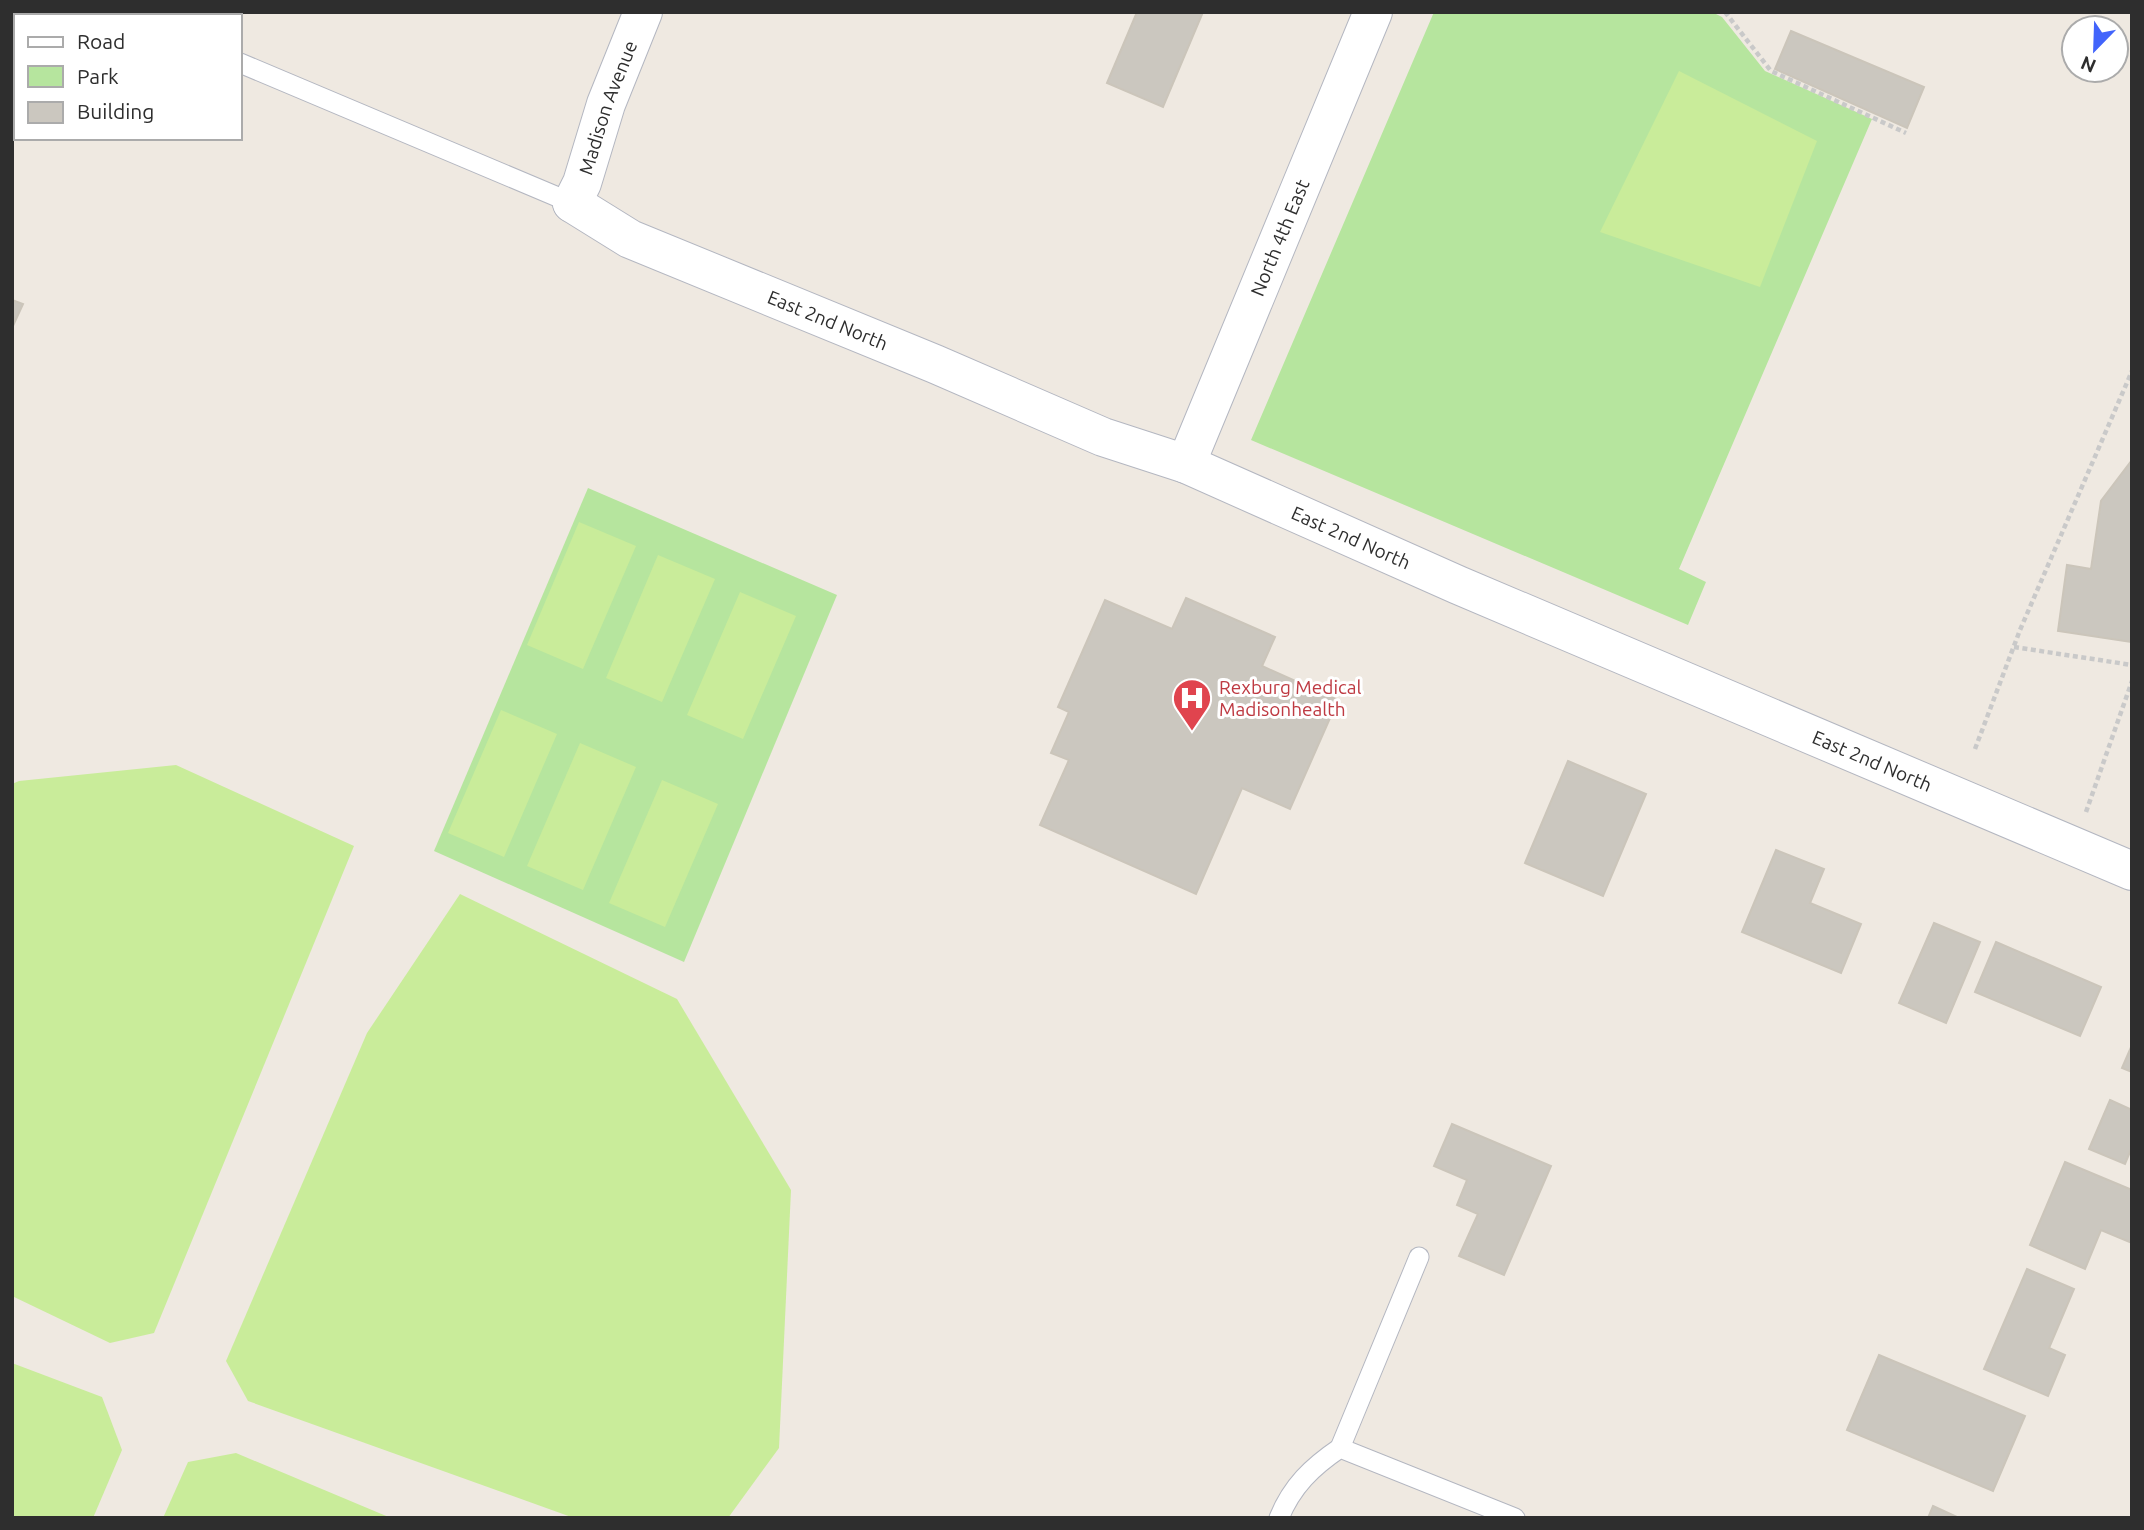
<svg xmlns="http://www.w3.org/2000/svg" width="2144" height="1530" font-family="Ubuntu,sans-serif">
  <style>
    .green { fill: #b6e59e }
    .pitch { fill: #c9ec9a }
    .building { fill: #cbc7bf; stroke: #cbc5ba; stroke-width: 2 }
    .lines { fill: none; stroke-linecap: round; stroke-linejoin: round }
    .service-casing { stroke: #b4b7c1; stroke-width: 21 }
    .minor-casing { stroke: #b4b7c1; stroke-width: 40 }
    .tertiary-casing { stroke: #b4b7c1; stroke-width: 40 }
    .path { stroke: #c9c9c9; stroke-width: 4.5; stroke-dasharray: 5 3.5; stroke-linecap: butt }
    .service { stroke: #fff; stroke-width: 19 }
    .minor { stroke: #fff; stroke-width: 38 }
    .tertiary { stroke: #fff; stroke-width: 38 }
    .labels { text-anchor: middle; stroke-width: 6; stroke-linejoin: round; paint-order: stroke }
    .street-label { font-size: 19px; fill: #2e2e2e; stroke: #fff }
    .health-label { font-size: 19px; fill: #be3a42; stroke: #fff; text-anchor: start }
  </style>
  <rect width="100%" height="100%" fill="#efe9e1"/>
  <g class="green">
    <polygon points="1434,12 1712,12 1722,17 1765,71 1872,119 1679,569 1706,582 1688,625 1251,440"/>
    <polygon points="588,488 837,595 684,962 434,851"/>
  </g>
  <g class="pitch">
    <polygon points="1679,71 1817,141 1760,287 1600,232"/>
    <polygon points="579,522 636,546 583,669 527,645"/>
    <polygon points="658,555 715,579 662,702 606,678"/>
    <polygon points="740,592 796,616 743,739 687,715"/>
    <polygon points="501,710 557,734 504,857 448,833"/>
    <polygon points="580,743 636,767 583,890 527,866"/>
    <polygon points="176,765 354,846 154,1333 110,1343 12,1296 12,784 19,781"/>
    <polygon points="662,780 718,804 665,927 609,903"/>
    <polygon points="460,894 677,999 791,1190 779,1448 728,1518 574,1518 248,1401 226,1361 367,1033"/>
    <polygon points="12,1363 102,1397 122,1450 93,1518 12,1518"/>
    <polygon points="236,1453 391,1518 163,1518 188,1462"/>
  </g>
  <g class="building">
    <polygon points="1137,12 1203,12 1163,107 1107,83"/>
    <polygon points="1791,31 1924,87 1907,128 1775,69"/>
    <polygon points="12,300 23,304 12,328"/>
    <polygon points="2132,460 2132,642 2058,631 2067,565 2091,569 2101,501"/>
    <polygon points="1186,598 1275,637 1262,666 1338,700 1290,809 1242,788 1196,894 1040,825 1069,760 1051,753 1069,712 1058,707 1105,600 1172,629"/>
    <polygon points="1568,761 1646,794 1603,896 1525,863"/>
    <polygon points="1776,850 1824,869 1810,903 1861,924 1841,973 1742,932"/>
    <polygon points="1934,923 1980,942 1946,1023 1899,1003"/>
    <polygon points="1996,942 2101,987 2080,1036 1975,992"/>
    <polygon points="2132,1045 2132,1072 2122,1068"/>
    <polygon points="2110,1100 2132,1110 2132,1147 2125,1164 2089,1149"/>
    <polygon points="1452,1124 1551,1166 1504,1275 1459,1256 1478,1214 1457,1205 1467,1180 1434,1166"/>
    <polygon points="2065,1162 2132,1190 2132,1243 2101,1230 2085,1269 2030,1245"/>
    <polygon points="2027,1269 2074,1289 2049,1348 2065,1355 2048,1396 1984,1369"/>
    <polygon points="1879,1355 2025,1416 1993,1491 1847,1430"/>
    <polygon points="1933,1506 1959,1518 1928,1518"/>
  </g>
  <g class="lines">
    <g class="service-casing">
      <g id="service">
        <polyline points="119,12 128,16"/>
        <polyline points="240,63 572,203"/>
        <polyline points="1340,1448 1419,1257"/>
        <path d="M 1279,1518 C 1292,1486 1312,1467 1340,1448 L 1515,1518"/>
      </g>
    </g>
    <g class="minor-casing">
      <g id="minor">
        <path id="s1" d="M 572,203 L 582,183 L 606,104 L 643,12"/>
        <path id="s2" d="M 1186,464 L 1373,12"/>
      </g>
    </g>
    <g class="tertiary-casing">
      <g id="tertiary">
        <path id="s3" d="M 572,203 L 630,239 L 935,364 L 1103,437 L 1186,464 L 1458,585 L 2132,871"/>
      </g>
    </g>
    <g class="path">
      <polyline points="1725,12 1771,71 1906,133"/>
      <polyline points="12,18 16,19"/>
      <polyline points="12,34 16,26"/>
      <polyline points="2014,647 2132,665"/>
      <polyline points="1975,749 2020,630 2132,371"/>
      <polyline points="2086,812 2132,681"/>
    </g>
    <use href="#service" class="service"/>
    <use href="#minor" class="minor"/>
    <use href="#tertiary" class="tertiary"/>
  </g>
  <defs>
    <g id="hospital-pin" transform="scale(2.0125)"><path d="M0 17L-7.5 6A9.5 9.5 0 1 1 7.5 6Z" fill="#e0444e" stroke="#fff"/><path d="M-5-5h3v3.5h4V-5h3V5h-3V1.5h-4V5h-3Z" fill="#fff"/></g>
  </defs>
  <g fill-rule="evenodd">
    <use href="#hospital-pin" x="1192" y="698"/>
  </g>
  <g class="labels">
    <g class="street-label">
      <text dy="7" stroke="none"><textPath href="#s1" startOffset="102">Madison Avenue</textPath></text>
      <text dy="7" stroke="none"><textPath href="#s2" startOffset="245">North 4th East</textPath></text>
      <text dy="7" stroke="none"><textPath href="#s3" startOffset="282">East 2nd North</textPath></text>
      <text dy="7" stroke="none"><textPath href="#s3" startOffset="849">East 2nd North</textPath></text>
      <text dy="7" stroke="none"><textPath href="#s3" startOffset="1416">East 2nd North</textPath></text>
    </g>
    <g class="health-label">
      <text x="1219" y="694">Rexburg Medical<tspan x="1219" dy="22">Madisonhealth</tspan></text>
    </g>
  </g>
  <rect width="2144" height="1530" fill="none" stroke="#2e2e2e" stroke-width="28"/>
  <rect x="14" y="14" width="228" height="126" fill="#ffffff" stroke="#ababab" stroke-width="2"/>
  <rect x="28" y="37" width="35" height="10" fill="#ffffff" stroke="#ababab" stroke-width="2"/>
  <text x="77" y="49" font-size="21" fill="#2e2e2e">Road</text>
  <rect x="28" y="66" width="35" height="21" fill="#b6e59e" stroke="#ababab" stroke-width="2"/>
  <text x="77" y="84" font-size="21" fill="#2e2e2e">Park</text>
  <rect x="28" y="102" width="35" height="21" fill="#cbc7bf" stroke="#ababab" stroke-width="2"/>
  <text x="77" y="119" font-size="21" fill="#2e2e2e">Building</text>
  <g transform="translate(2095 49) rotate(203)"><circle r="33" fill="#ffffff" stroke="#ababab" stroke-width="2"/>
  <path d="M0-5L12 26L0 18L-12 26Z" fill="#4264fb"/>
  <text y="-10" font-size="19" font-weight="bold" text-anchor="middle" fill="#2e2e2e">N</text>
  </g>
</svg>
